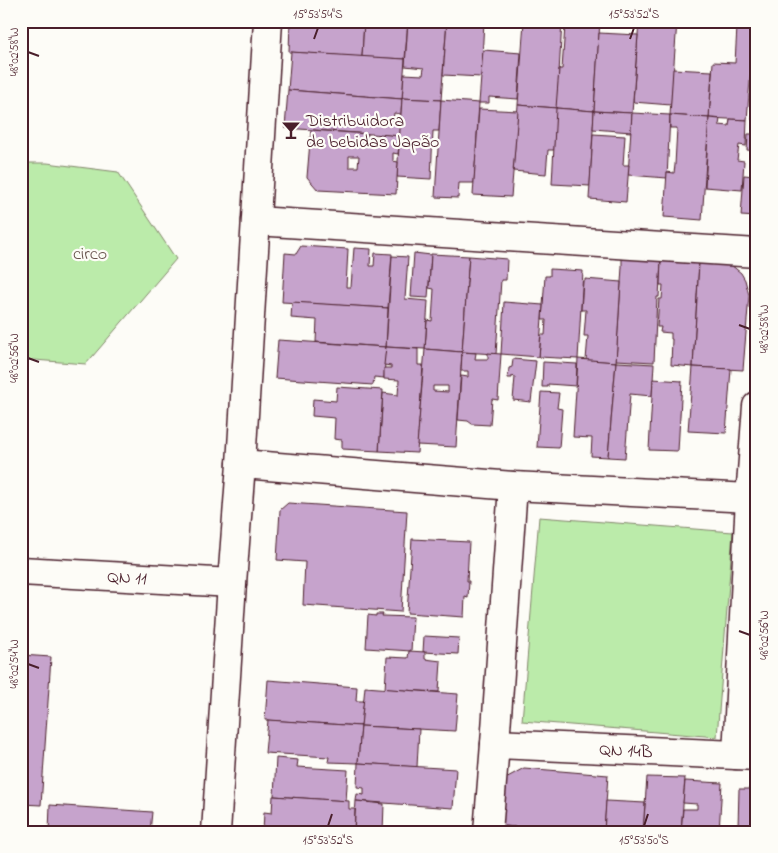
<svg xmlns="http://www.w3.org/2000/svg" width="778" height="853" font-family="'Indie Flower',sans-serif">
  <style>
    .green { fill: #bbebaa; stroke: #82856a }
    .building { fill: #c6a3cc; stroke: #4a1f2b; fill-rule: evenodd }
    .lines { fill: none; stroke-linecap: round; stroke-linejoin: round }
    .minor-casing { stroke: #4a1f2b; stroke-width: 31 }
    .minor { stroke: #fdfcf7; stroke-width: 28 }
    .ticks { fill: none; stroke: #4a1f2b; stroke-width: 2 }
    .labels { text-anchor: middle; stroke-width: 4.5; stroke-linejoin: round; paint-order: stroke }
    .poi-label { font-size: 18px; fill: #4a1f2b; stroke: #fdfcf7; text-anchor: start }
    .park-label { font-size: 18px; fill: #66524b; stroke: #fdfcf7 }
    .street-label { font-size: 18px; fill: #4a1f2b; stroke: #fdfcf7 }
    .neatline { fill: none; stroke: #4a1f2b; stroke-width: 2 }
    .ticks-label { font-size: 12px; text-anchor: middle; fill: #4a1f2b }
  </style>
  <rect width="100%" height="100%" fill="#fdfcf7"/>
  <filter id="ink" filterUnits="userSpaceOnUse"><feTurbulence type="fractalNoise" baseFrequency=".02" numOctaves="2"/><feDisplacementMap in="SourceGraphic" scale="10" xChannelSelector="R" yChannelSelector="G"/><feConvolveMatrix kernelMatrix="1 2 1 2 8 2 1 2 1" color-interpolation-filters="sRGB"/></filter>
  <g filter="url(#ink)">
    <g class="green">
      <polygon points="21,163 47,163 118,172 176,259 86,364 21,359"/>
      <polygon points="539,517 733,532 717,737 522,721"/>
    </g>
    <g class="building">
      <polygon points="290,21 364,21 362,57 289,52"/>
      <polygon points="364,21 408,21 405,59 362,57"/>
      <polygon points="408,21 447,21 441,100 402,98 404,74 423,75 424,68 405,66"/>
      <polygon points="447,21 484,21 481,77 443,75"/>
      <polygon points="524,21 562,21 557,108 518,105"/>
      <polygon points="577,21 600,21 594,111 556,108 559,69 562,69 565,26 577,26"/>
      <polygon points="639,21 677,21 671,105 633,102"/>
      <polygon points="754,21 757,21 757,121 752,120 756,64 752,63"/>
      <polygon points="737,27 754,28 747,120 709,118 713,62 735,63"/>
      <polygon points="599,33 638,35 632,113 594,111"/>
      <polygon points="483,50 521,53 518,99 489,97 489,103 479,103"/>
      <polygon points="291,52 405,59 402,99 288,90"/>
      <polygon points="673,69 712,71 709,118 670,115"/>
      <polygon points="288,90 402,99 401,114 394,113 393,121 401,122 400,136 285,128"/>
      <polygon points="402,98 441,100 439,131 433,131 431,179 397,177"/>
      <polygon points="441,100 479,103 474,183 459,183 458,198 435,197"/>
      <polygon points="518,105 557,108 554,150 548,150 546,174 513,171"/>
      <polygon points="556,108 594,111 590,186 552,184"/>
      <polygon points="479,109 518,111 511,197 473,195"/>
      <polygon points="594,111 632,113 631,132 593,129"/>
      <polygon points="632,113 670,115 667,178 628,175"/>
      <polygon points="670,115 709,118 702,220 664,217 667,172 674,173 675,165 677,128 670,128"/>
      <polygon points="709,118 720,119 719,125 729,126 730,119 747,120 746,146 739,145 737,160 744,161 742,190 705,187"/>
      <path d="M 311,130 L 368,134 L 367,142 L 378,143 L 379,134 L 400,136 L 398,154 L 393,153 L 393,161 L 398,162 L 396,194 L 318,190 L 307,177 ZM 349,156 L 359,156 L 358,167 L 349,167 Z"/>
      <polygon points="593,134 625,136 623,165 629,165 626,202 589,199"/>
      <polygon points="748,134 757,134 757,151 747,150"/>
      <polygon points="755,153 757,153 757,217 741,216 744,175 754,176"/>
      <polygon points="301,246 348,249 346,287 351,287 354,248 371,249 370,266 374,266 375,253 392,254 388,308 282,302 285,253 296,254"/>
      <polygon points="414,253 431,255 428,298 411,297"/>
      <polygon points="431,254 469,256 462,352 425,349 427,320 432,321 434,289 429,288"/>
      <polygon points="392,256 408,257 405,299 428,301 425,349 386,347"/>
      <polygon points="469,256 507,259 506,280 501,280 496,354 462,352"/>
      <polygon points="622,258 661,260 659,297 657,297 654,362 616,360 622,267"/>
      <polygon points="661,260 699,262 693,367 671,365 672,339 671,339 671,333 660,332 661,327 657,327 659,299 662,299 663,285 660,285"/>
      <polygon points="699,263 731,265 741,273 745,280 749,295 743,370 693,367"/>
      <polygon points="550,269 583,271 578,359 539,357 541,335 545,335 546,320 542,320 545,276 550,276"/>
      <polygon points="585,279 621,282 616,362 586,360 588,336 584,336 586,310 581,310 583,281 585,281"/>
      <polygon points="292,302 388,308 386,347 316,342 317,320 291,318"/>
      <polygon points="504,302 543,305 539,357 501,354"/>
      <polygon points="278,340 386,347 384,378 374,377 373,385 275,378"/>
      <polygon points="386,347 418,349 418,365 423,365 417,453 379,451 383,393 398,395 399,380 384,379 384,368 391,368 391,366 384,365"/>
      <path d="M 425,349 L 462,352 L 456,447 L 417,445 ZM 433,386 L 448,386 L 448,392 L 433,391 Z"/>
      <polygon points="462,352 476,353 475,359 488,359 488,353 501,354 498,400 492,399 490,425 472,424 468,421 458,420 461,376 468,377 468,371 461,371"/>
      <polygon points="513,359 536,361 531,402 513,400 515,377 512,376 512,378 508,378 509,368 512,367"/>
      <polygon points="578,359 616,362 608,457 591,456 592,438 573,437"/>
      <polygon points="543,362 577,364 576,386 548,384 548,387 542,387"/>
      <polygon points="616,362 654,364 652,396 630,394 625,458 608,457"/>
      <polygon points="693,367 731,369 726,433 688,431"/>
      <polygon points="653,379 682,381 678,451 649,450"/>
      <polygon points="337,387 383,390 379,451 342,449 342,440 334,439 335,418 312,416 313,399 336,401"/>
      <polygon points="541,392 559,393 557,408 562,409 559,448 537,447"/>
      <polygon points="288,503 407,511 401,612 303,605 305,562 277,560 280,510"/>
      <polygon points="412,539 469,542 467,581 469,581 468,598 465,597 464,617 407,613"/>
      <polygon points="376,614 383,614 382,616 413,617 411,651 366,648 368,615 376,616"/>
      <polygon points="424,636 459,638 458,654 423,652"/>
      <polygon points="409,651 425,652 425,659 441,661 439,692 385,689 387,657 408,658"/>
      <polygon points="21,655 51,657 41,805 21,804"/>
      <polygon points="268,680 357,687 356,701 364,701 361,726 265,720"/>
      <polygon points="365,687 458,694 455,731 361,726"/>
      <polygon points="268,720 361,726 358,763 328,762 329,757 265,753"/>
      <polygon points="361,726 419,729 417,767 358,763"/>
      <polygon points="276,758 298,760 297,767 348,770 346,801 274,796"/>
      <polygon points="358,763 456,769 453,808 356,801 357,794 364,795 364,788 357,787"/>
      <polygon points="524,768 608,775 604,832 502,826 504,779"/>
      <polygon points="647,777 685,778 681,832 643,832"/>
      <polygon points="685,781 722,783 719,832 681,832 683,809 697,809 697,804 683,803"/>
      <polygon points="750,785 757,786 757,832 746,832 747,828 738,827 739,789 749,789"/>
      <polygon points="273,796 349,801 349,809 355,809 354,832 263,832 264,812 272,813"/>
      <polygon points="356,801 384,804 383,832 354,832"/>
      <polygon points="606,801 645,803 643,832 604,832"/>
      <polygon points="50,805 152,812 150,832 49,832"/>
      <polygon points="502,826 518,827 591,832 498,832"/>
    </g>
    <g class="lines">
      <g class="minor-casing">
        <g id="minor">
          <polyline points="256,221 757,253"/>
          <polyline points="241,464 513,486 750,498"/>
          <polyline points="21,571 232,583"/>
          <polyline points="495,744 757,756"/>
          <polyline points="737,755 750,498 757,406"/>
          <polyline points="216,832 232,583 241,464 268,21"/>
          <polyline points="488,832 495,744 513,486"/>
        </g>
      </g>
      <use href="#minor" class="minor"/>
    </g>
  </g>
  <path class="ticks" d="M 314,39 L 318,28M 630,39 L 634,28M 28,52 L 39,56M 739,325 L 750,329M 28,358 L 39,362M 739,631 L 750,635M 28,664 L 39,668M 328,826 L 332,814M 644,826 L 648,814"/>
  <defs>
    <g id="bar-bare" transform="scale(1.5)"><path d="M-6-5H6L.8 .8V4.5H3.5V6h-7V4.5H-.8V.8Z" fill="#4a1f2b" stroke="#fdfcf7" stroke-width="2.5" paint-order="stroke"/></g>
  </defs>
  <g fill-rule="evenodd">
    <use href="#bar-bare" x="291" y="130"/>
  </g>
  <g class="labels">
    <g class="poi-label">
      <text x="306" y="126">Distribuidora<tspan x="306" dy="21">de bebidas Japão</tspan></text>
    </g>
    <g class="park-label">
      <text x="90" y="259">circo</text>
    </g>
    <g class="street-label">
      <text transform="translate(127 577) rotate(3)" y="6">QN 11</text>
      <text transform="translate(626 750) rotate(3)" y="6">QN 14B</text>
    </g>
  </g>
  <rect width="778" height="853" fill="none" stroke="#fdfcf7" stroke-width="55"/>
  <rect x="28" y="28" width="722" height="798" class="neatline"/>
  <g class="ticks-label">
    <text x="318" y="18">15°53'54"S</text>
    <text x="634" y="18">15°53'52"S</text>
    <text transform="translate(14 52) rotate(-90)" y="4">48°02'58"W</text>
    <text transform="translate(764 329) rotate(-90)" y="4">48°02'58"W</text>
    <text transform="translate(14 358) rotate(-90)" y="4">48°02'56"W</text>
    <text transform="translate(764 635) rotate(-90)" y="4">48°02'56"W</text>
    <text transform="translate(14 664) rotate(-90)" y="4">48°02'54"W</text>
    <text x="328" y="844">15°53'52"S</text>
    <text x="644" y="844">15°53'50"S</text>
  </g>
</svg>
